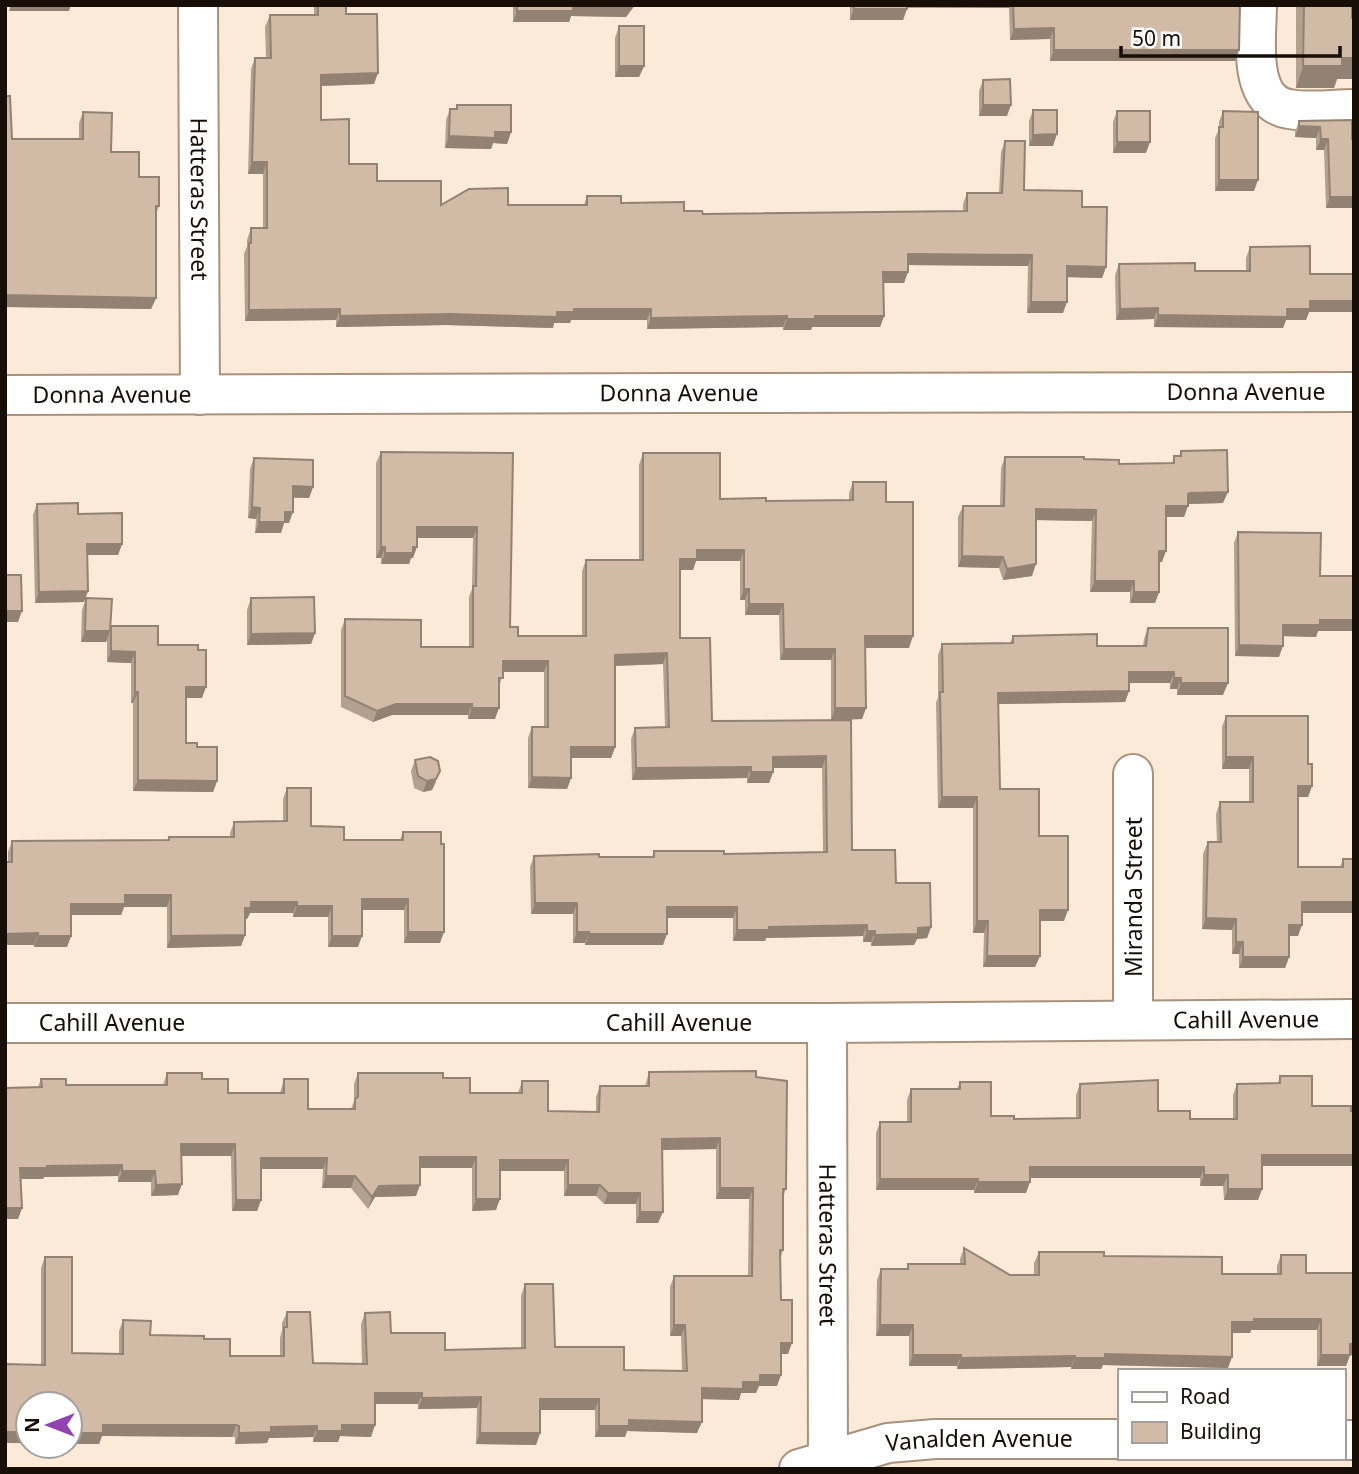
<svg xmlns="http://www.w3.org/2000/svg" width="1359" height="1474" font-family="'Noto Sans',sans-serif">
  <style>
    .lines { fill: none; stroke-linecap: round; stroke-linejoin: round }
    .minor-casing { stroke: #a7927e; stroke-width: 42 }
    .minor { stroke: #fff; stroke-width: 38 }
    .wall { fill: #b4a08f }
    .shaded-wall { fill: #928274 }
    .building { fill: #d1baa6; stroke: #928274; stroke-width: 2 }
    .labels { text-anchor: middle; stroke-width: 7; stroke-linejoin: round; paint-order: stroke }
    .street-label { font-size: 23px; fill: #160e07; stroke: #fff }
  </style>
  <rect width="100%" height="100%" fill="#fcead8"/>
  <g class="lines">
    <g class="minor-casing">
      <g id="minor">
        <path id="s1" d="M 198,5 L 200,395"/>
        <path d="M 1257,5 C 1257,36 1246,102 1289,109 C 1309,113 1333,109 1354,109"/>
        <path id="s2" d="M 5,395 C 455,394 904,392 1354,392"/>
        <polyline points="1133,774 1133,1020"/>
        <path id="s3" d="M 5,1023 L 827,1023 L 1354,1019"/>
        <path id="s4" d="M 827,1023 L 828,1469"/>
        <polyline points="1343,1440 1354,1440"/>
        <path id="s5" d="M 799,1469 L 888,1443 L 935,1439 L 1119,1439"/>
      </g>
    </g>
    <use href="#minor" class="minor"/>
  </g>
  <g class="wall">
    <polygon points="314,5 346,5 346,14 374,84 321,86 321,120 349,164 377,181 441,205 584,205 587,196 621,203 703,214 963,211 963,204 967,193 999,193 1001,152 1005,141 1024,190 1082,207 1106,267 1102,278 1067,277 1063,313 1027,313 1028,266 908,265 904,283 883,283 884,316 880,327 812,327 811,330 783,330 783,327 647,329 647,320 571,320 570,323 554,323 553,328 446,325 336,327 336,320 245,321 244,254 247,246 247,240 251,228 263,228 263,174 248,174 251,69 255,58 266,58 265,27 270,15 314,15"/>
    <polygon points="513,5 635,5 626,17 571,16 569,22 513,22"/>
    <polygon points="850,5 1240,5 1239,50 1235,61 1050,61 1050,39 1010,40 1009,8 907,8 903,20 850,20"/>
    <polygon points="1296,5 1352,5 1352,18 1354,18 1354,79 1337,79 1334,88 1296,88"/>
    <polygon points="619,26 644,66 639,77 615,77 615,38"/>
    <polygon points="983,80 1007,116 979,116 979,91"/>
    <polygon points="5,96 12,139 79,139 79,123 83,112 111,152 139,177 159,206 156,214 156,298 151,309 5,307"/>
    <polygon points="457,105 511,132 507,144 493,143 491,149 445,148 446,120 450,109 456,109"/>
    <polygon points="1033,110 1053,146 1029,146 1029,121"/>
    <polygon points="1117,111 1146,153 1113,153 1113,122"/>
    <polygon points="1223,111 1254,191 1215,191 1215,138 1219,129 1219,122"/>
    <polygon points="1299,121 1354,139 1354,208 1326,208 1324,150 1316,150 1316,138 1295,137 1295,132"/>
    <polygon points="1250,247 1310,274 1309,312 1306,320 1286,320 1283,328 1154,327 1154,319 1116,320 1115,275 1119,264 1195,271 1246,271 1246,258"/>
    <polygon points="1181,451 1223,503 1188,504 1184,517 1166,517 1162,562 1159,562 1159,592 1155,603 1130,603 1130,592 1090,592 1092,521 1036,520 1032,576 1003,580 999,568 958,567 958,517 963,506 1000,506 1001,468 1005,457 1084,459 1119,464 1172,463 1174,456 1179,456"/>
    <polygon points="381,452 513,453 510,627 518,636 582,636 582,571 586,560 639,560 639,465 643,453 720,499 766,501 849,500 849,493 853,482 886,502 909,648 865,648 866,708 862,719 831,720 831,660 780,660 779,615 745,615 745,600 740,600 740,561 696,561 693,570 680,570 680,638 712,721 851,720 852,850 896,883 931,927 927,938 917,939 914,945 871,946 871,942 863,942 863,936 766,938 765,941 733,941 733,918 667,918 663,945 585,945 585,943 573,943 573,914 531,914 530,867 534,856 652,857 654,851 724,854 823,852 822,768 773,768 773,772 769,783 747,783 747,778 632,780 631,739 635,728 665,727 663,664 615,666 615,747 611,758 571,758 571,778 567,789 528,788 528,738 532,727 544,727 544,672 503,672 499,688 495,719 468,719 468,715 392,715 373,722 341,707 341,630 345,619 421,647 469,647 469,597 472,589 473,538 417,538 413,558 411,558 409,564 381,564 381,558 376,558 376,463"/>
    <polygon points="254,458 313,487 309,498 293,498 289,523 284,523 281,533 255,533 256,519 248,518 250,469"/>
    <polygon points="37,504 78,514 122,544 118,555 87,555 88,591 84,602 35,603 33,515"/>
    <polygon points="1238,532 1320,576 1354,631 1318,631 1316,637 1283,636 1279,657 1235,656 1234,543"/>
    <polygon points="86,598 111,626 158,645 202,698 186,698 186,743 197,747 217,781 213,792 133,791 133,703 131,703 131,663 107,662 107,641 81,642 82,610"/>
    <polygon points="251,598 315,633 311,644 247,645 247,610"/>
    <polygon points="1148,628 1223,695 1177,695 1177,689 1170,689 1170,683 1129,683 1129,691 1125,702 998,704 1000,789 1039,836 1064,921 1040,921 1040,956 1035,967 983,967 984,933 973,933 973,808 938,808 936,703 938,697 938,655 942,644 1010,643 1013,636 1097,646 1143,646 1144,639"/>
    <polygon points="1226,716 1308,764 1312,786 1308,797 1298,797 1298,867 1340,867 1343,859 1354,859 1354,913 1302,913 1298,936 1289,936 1289,957 1285,968 1239,968 1239,954 1232,954 1232,930 1202,929 1203,854 1208,842 1217,842 1216,814 1220,802 1249,802 1249,769 1222,769 1222,727"/>
    <polygon points="415,760 436,782 432,790 423,792 414,788 411,771"/>
    <polygon points="287,788 311,826 344,840 400,840 403,832 440,943 404,943 404,910 362,910 358,947 328,947 328,917 293,917 293,913 250,913 247,919 245,919 245,935 241,946 167,948 167,907 124,907 121,915 71,915 71,936 67,947 34,947 8,862 8,852 12,841 167,840 169,837 230,837 230,833 234,822 283,821 283,799"/>
    <polygon points="649,1072 756,1077 786,1189 783,1197 783,1250 780,1260 781,1300 788,1354 781,1354 777,1386 759,1386 756,1393 741,1393 739,1400 702,1399 697,1433 627,1431 625,1437 595,1437 595,1410 540,1410 540,1433 536,1445 476,1444 477,1408 418,1409 418,1404 375,1404 371,1437 340,1436 338,1442 313,1442 313,1437 269,1438 267,1443 235,1444 235,1437 232,1437 115,1436 102,1436 99,1444 5,1443 5,1364 41,1364 41,1268 45,1257 72,1353 119,1354 119,1331 123,1320 150,1335 204,1339 230,1356 280,1356 280,1338 282,1330 282,1323 287,1312 313,1363 362,1364 361,1324 365,1313 391,1333 445,1350 521,1348 521,1296 525,1284 555,1347 624,1370 682,1370 681,1336 670,1336 670,1287 674,1276 748,1276 749,1199 716,1199 716,1149 662,1150 658,1223 636,1223 636,1204 604,1204 596,1196 564,1196 564,1171 500,1171 496,1210 472,1211 472,1168 420,1168 416,1196 375,1197 368,1209 351,1188 322,1188 323,1169 261,1169 261,1200 257,1211 232,1211 231,1156 181,1156 178,1195 151,1196 151,1182 118,1182 118,1176 44,1177 43,1179 21,1179 22,1208 18,1219 5,1219 5,1088 38,1087 41,1079 66,1085 163,1085 167,1073 202,1079 228,1093 280,1093 284,1079 308,1109 351,1109 354,1101 354,1084 358,1073 443,1078 470,1093 518,1093 522,1081 548,1111 596,1112 596,1097 600,1086 645,1086"/>
    <polygon points="1280,1076 1312,1106 1354,1166 1262,1166 1262,1189 1258,1200 1224,1200 1223,1186 1200,1186 1200,1178 1030,1178 1026,1193 974,1193 974,1190 876,1190 876,1133 880,1122 907,1122 907,1100 911,1089 957,1089 960,1082 991,1116 1014,1119 1076,1118 1076,1095 1080,1084 1158,1111 1190,1119 1233,1119 1233,1095 1237,1084 1278,1083"/>
    <polygon points="964,1248 1010,1275 1034,1275 1034,1263 1039,1252 1104,1256 1222,1274 1277,1274 1277,1266 1281,1255 1306,1273 1354,1355 1350,1355 1346,1366 1317,1366 1317,1330 1251,1330 1250,1333 1232,1333 1228,1368 1103,1365 1101,1369 1071,1369 1071,1367 957,1369 957,1366 909,1366 909,1336 876,1336 877,1280 881,1269 907,1269 908,1264 960,1264 960,1259"/>
  </g>
  <g class="shaded-wall">
    <polygon points="11,5 71,5 69,11 9,11"/>
    <polygon points="573,5 635,5 626,17 571,16 569,22 513,22 517,11"/>
    <polygon points="904,5 1010,5 1009,8 903,7"/>
    <polygon points="854,9 907,9 903,20 850,20"/>
    <polygon points="1054,28 1050,39 1010,40 1014,29"/>
    <polygon points="1054,50 1239,50 1235,61 1050,61"/>
    <polygon points="1342,58 1354,58 1354,79 1337,79 1334,88 1296,88 1303,66"/>
    <polygon points="619,66 644,66 639,77 615,77"/>
    <polygon points="378,73 374,84 317,86 321,75"/>
    <polygon points="983,105 1011,105 1007,116 979,116"/>
    <polygon points="1299,126 1320,127 1316,138 1295,137"/>
    <polygon points="495,132 511,132 507,144 493,143 491,149 445,148 449,136"/>
    <polygon points="1057,134 1053,146 1029,146 1033,135"/>
    <polygon points="1321,139 1328,139 1324,150 1316,150"/>
    <polygon points="1117,142 1150,142 1146,153 1113,153"/>
    <polygon points="252,162 267,162 263,174 248,174"/>
    <polygon points="1219,180 1258,180 1254,191 1215,191"/>
    <polygon points="1330,197 1354,197 1354,208 1326,208"/>
    <polygon points="908,254 1032,255 1028,266 904,265"/>
    <polygon points="1067,266 1106,267 1102,278 1063,277"/>
    <polygon points="883,272 908,272 904,283 879,283"/>
    <polygon points="5,295 22,295 156,298 151,309 5,307"/>
    <polygon points="1310,301 1354,301 1354,312 1309,312 1306,320 1286,320 1283,328 1154,327 1158,315 1287,309"/>
    <polygon points="1031,302 1067,302 1063,313 1027,313"/>
    <polygon points="1158,308 1154,319 1116,320 1120,309"/>
    <polygon points="340,309 336,320 245,321 249,310"/>
    <polygon points="574,309 651,309 647,320 571,320 570,323 554,323 553,328 446,325 336,327 340,316 557,312"/>
    <polygon points="787,316 783,327 647,329 651,318"/>
    <polygon points="815,316 884,316 880,327 812,327 811,330 783,330 787,319"/>
    <polygon points="293,486 313,487 309,498 289,497"/>
    <polygon points="1228,492 1223,503 1186,504 1188,494 1190,493"/>
    <polygon points="1166,506 1188,506 1184,517 1162,517"/>
    <polygon points="252,507 260,508 256,519 248,518"/>
    <polygon points="1036,509 1096,510 1092,521 1032,520"/>
    <polygon points="285,512 293,512 289,523 284,523 281,533 255,533 259,522"/>
    <polygon points="417,527 477,527 473,538 413,538"/>
    <polygon points="87,544 122,544 118,555 83,555"/>
    <polygon points="381,547 385,547 381,558 376,558"/>
    <polygon points="413,547 417,547 413,558 411,558 409,564 381,564 385,553"/>
    <polygon points="697,550 744,550 740,561 696,561 693,570 676,570 680,559"/>
    <polygon points="1159,551 1166,551 1162,562 1155,562"/>
    <polygon points="962,556 1003,557 999,568 958,567"/>
    <polygon points="1036,564 1032,576 1003,580 1007,569"/>
    <polygon points="1095,581 1134,581 1130,592 1090,592"/>
    <polygon points="744,589 749,589 745,600 740,600"/>
    <polygon points="88,591 84,602 35,603 39,592"/>
    <polygon points="1134,592 1159,592 1155,603 1130,603"/>
    <polygon points="749,604 783,604 779,615 745,615"/>
    <polygon points="5,611 22,611 18,622 5,622"/>
    <polygon points="1320,620 1354,620 1354,631 1318,631 1316,637 1279,636 1283,625"/>
    <polygon points="85,631 110,631 106,642 81,642"/>
    <polygon points="315,633 311,644 247,645 251,634"/>
    <polygon points="865,636 913,636 909,648 861,648"/>
    <polygon points="1239,645 1283,646 1279,657 1235,656"/>
    <polygon points="784,649 835,649 831,660 780,660"/>
    <polygon points="111,651 135,652 131,663 107,662"/>
    <polygon points="667,653 663,664 611,666 615,655"/>
    <polygon points="503,661 548,661 544,672 499,672"/>
    <polygon points="1129,672 1174,672 1170,683 1125,683"/>
    <polygon points="1174,678 1181,678 1177,689 1170,689"/>
    <polygon points="1181,683 1228,683 1223,695 1177,695"/>
    <polygon points="186,687 206,687 202,698 182,698"/>
    <polygon points="1129,691 1125,702 994,704 998,693"/>
    <polygon points="135,692 138,692 133,703 131,703"/>
    <polygon points="396,704 472,704 468,715 392,715 373,722 377,711"/>
    <polygon points="472,708 499,708 495,719 468,719"/>
    <polygon points="835,708 866,708 862,719 831,720"/>
    <polygon points="571,747 615,747 611,758 567,758"/>
    <polygon points="826,756 822,768 769,768 773,757"/>
    <polygon points="1226,757 1253,757 1249,769 1222,769"/>
    <polygon points="751,767 747,778 632,780 636,768"/>
    <polygon points="440,771 432,790 423,792 427,781"/>
    <polygon points="751,772 773,772 769,783 747,783"/>
    <polygon points="532,777 571,778 567,789 528,788"/>
    <polygon points="138,780 217,781 213,792 133,791"/>
    <polygon points="1298,786 1312,786 1308,797 1294,797"/>
    <polygon points="942,797 977,797 973,808 938,808"/>
    <polygon points="125,895 171,895 167,907 124,907 121,915 67,915 71,904"/>
    <polygon points="362,899 408,899 404,910 358,910"/>
    <polygon points="251,902 297,902 293,913 250,913 247,919 241,919 245,908"/>
    <polygon points="1302,902 1354,902 1354,913 1298,913"/>
    <polygon points="535,903 577,903 573,914 531,914"/>
    <polygon points="297,906 332,906 328,917 293,917"/>
    <polygon points="667,907 737,907 733,918 663,918"/>
    <polygon points="1040,910 1068,910 1064,921 1035,921"/>
    <polygon points="1206,918 1236,919 1232,930 1202,929"/>
    <polygon points="977,921 988,921 984,933 973,933"/>
    <polygon points="867,925 863,936 766,938 765,941 733,941 737,930 769,927"/>
    <polygon points="1289,925 1302,925 1298,936 1285,936"/>
    <polygon points="931,927 927,938 917,939 914,945 871,946 875,935 918,928"/>
    <polygon points="867,931 875,931 871,942 863,942"/>
    <polygon points="408,932 444,932 440,943 404,943"/>
    <polygon points="577,932 589,932 585,943 573,943"/>
    <polygon points="38,933 34,945 5,945 5,934"/>
    <polygon points="589,934 667,934 663,945 585,945"/>
    <polygon points="245,935 241,946 167,948 171,936"/>
    <polygon points="38,936 71,936 67,947 34,947"/>
    <polygon points="332,936 362,936 358,947 328,947"/>
    <polygon points="1236,942 1243,942 1239,954 1232,954"/>
    <polygon points="987,956 1040,956 1035,967 983,967"/>
    <polygon points="1243,957 1289,957 1285,968 1239,968"/>
    <polygon points="720,1138 716,1149 658,1150 662,1139"/>
    <polygon points="181,1144 235,1144 231,1156 176,1156"/>
    <polygon points="1262,1155 1354,1155 1354,1166 1258,1166"/>
    <polygon points="420,1157 476,1157 472,1168 416,1168"/>
    <polygon points="261,1158 327,1158 323,1169 257,1169"/>
    <polygon points="500,1160 568,1160 564,1171 496,1171"/>
    <polygon points="122,1165 118,1176 44,1177 43,1179 16,1179 20,1168 47,1166"/>
    <polygon points="1030,1167 1204,1167 1200,1178 1026,1178"/>
    <polygon points="122,1171 155,1171 151,1182 118,1182"/>
    <polygon points="1204,1175 1228,1175 1223,1186 1200,1186"/>
    <polygon points="326,1176 355,1176 351,1188 322,1188"/>
    <polygon points="880,1179 978,1179 974,1190 876,1190"/>
    <polygon points="978,1182 1030,1182 1026,1193 974,1193"/>
    <polygon points="182,1184 178,1195 151,1196 156,1185"/>
    <polygon points="420,1185 416,1196 375,1197 368,1209 372,1197 379,1186"/>
    <polygon points="568,1185 600,1185 596,1196 564,1196"/>
    <polygon points="720,1188 753,1188 749,1199 716,1199"/>
    <polygon points="1228,1189 1262,1189 1258,1200 1224,1200"/>
    <polygon points="608,1193 640,1193 636,1204 604,1204"/>
    <polygon points="476,1199 500,1199 496,1210 472,1211"/>
    <polygon points="236,1200 261,1200 257,1211 232,1211"/>
    <polygon points="5,1208 22,1208 18,1219 5,1219"/>
    <polygon points="640,1212 663,1212 658,1223 636,1223"/>
    <polygon points="1254,1319 1321,1319 1317,1330 1251,1330 1250,1333 1228,1333 1232,1322"/>
    <polygon points="674,1325 685,1325 681,1336 670,1336"/>
    <polygon points="880,1325 913,1325 909,1336 876,1336"/>
    <polygon points="781,1343 792,1343 788,1354 777,1354"/>
    <polygon points="1350,1344 1354,1344 1354,1355 1350,1355 1346,1366 1317,1366 1321,1355"/>
    <polygon points="1105,1354 1232,1357 1228,1368 1103,1365 1101,1369 1071,1369 1075,1358"/>
    <polygon points="913,1355 961,1355 957,1366 909,1366"/>
    <polygon points="1075,1356 1071,1367 957,1369 961,1358"/>
    <polygon points="760,1375 781,1375 777,1386 759,1386 756,1393 741,1393 739,1400 698,1399 702,1388 743,1382"/>
    <polygon points="375,1393 422,1393 418,1404 371,1404"/>
    <polygon points="481,1397 477,1408 418,1409 422,1398"/>
    <polygon points="540,1399 599,1399 595,1410 536,1410"/>
    <polygon points="629,1420 702,1422 697,1433 627,1431 625,1437 595,1437 599,1426"/>
    <polygon points="103,1425 236,1425 232,1437 102,1436 99,1444 70,1444 70,1433"/>
    <polygon points="342,1425 375,1425 371,1437 340,1436 338,1442 313,1442 317,1431"/>
    <polygon points="317,1426 313,1437 269,1438 267,1443 235,1444 239,1433 271,1427"/>
    <rect x="5" y="1432" width="23" height="11"/>
    <polygon points="480,1433 540,1433 536,1445 476,1444"/>
  </g>
  <g class="building">
    <polygon points="318,5 346,5 346,14 377,14 378,73 321,75 321,120 349,119 349,164 377,164 377,181 441,181 441,205 469,189 508,188 508,205 587,205 587,196 621,196 621,203 684,202 684,211 702,211 703,214 967,211 967,193 1002,193 1005,141 1025,141 1024,190 1082,191 1082,207 1107,207 1106,267 1067,266 1067,302 1031,302 1032,255 908,254 908,272 883,272 884,316 815,316 815,319 787,319 787,316 651,318 651,309 574,309 574,312 557,312 557,317 450,314 340,316 340,309 249,310 249,243 251,243 251,228 267,228 267,162 252,162 255,58 271,58 270,15 318,15"/>
    <rect x="517" y="5" width="56" height="6"/>
    <rect x="854" y="5" width="53" height="4"/>
    <polygon points="1013,5 1240,5 1239,50 1054,50 1054,28 1014,29"/>
    <polygon points="1304,5 1352,5 1352,18 1354,18 1354,58 1342,58 1342,66 1303,66"/>
    <rect x="619" y="26" width="25" height="40"/>
    <polygon points="1010,79 1011,105 983,105 983,80"/>
    <polygon points="5,96 10,96 12,139 83,139 83,112 112,113 111,152 139,152 139,177 159,177 159,206 156,206 156,298 5,295"/>
    <polygon points="457,105 511,105 511,132 495,132 495,138 449,136 450,109 457,109"/>
    <polygon points="1033,110 1057,110 1057,134 1033,135"/>
    <rect x="1117" y="111" width="33" height="31"/>
    <polygon points="1223,111 1258,112 1258,180 1219,180 1219,127 1223,127"/>
    <polygon points="1352,120 1352,139 1354,139 1354,197 1330,197 1328,139 1321,139 1320,127 1299,126 1299,121"/>
    <polygon points="1310,246 1310,274 1354,274 1354,301 1310,301 1310,309 1287,309 1287,317 1158,315 1158,308 1120,309 1119,264 1195,263 1195,271 1250,271 1250,247"/>
    <polygon points="1227,450 1228,492 1190,493 1188,494 1188,506 1166,506 1166,551 1159,551 1159,592 1134,592 1134,581 1095,581 1096,510 1036,509 1036,564 1007,569 1003,557 962,556 963,506 1004,506 1005,457 1084,457 1084,459 1119,460 1119,464 1174,463 1174,456 1181,456 1181,451"/>
    <polygon points="381,452 513,453 510,627 518,627 518,636 586,636 586,560 643,560 643,453 720,453 720,499 766,498 766,501 853,500 853,482 886,482 886,502 913,502 913,636 865,636 866,708 835,708 835,649 784,649 783,604 749,604 749,589 744,589 744,550 697,550 697,559 680,559 680,638 710,638 712,721 851,720 852,850 895,850 896,883 930,883 931,927 918,928 918,934 875,935 875,931 867,931 867,925 769,927 769,930 737,930 737,907 667,907 667,934 589,934 589,932 577,932 577,903 535,903 534,856 599,854 599,857 654,857 654,851 724,851 724,854 827,852 826,756 773,757 773,772 751,772 751,767 636,768 635,728 669,727 667,653 615,655 615,747 571,747 571,778 532,777 532,727 548,727 548,661 503,661 503,678 499,678 499,708 472,708 472,704 396,704 377,711 345,696 345,619 421,620 421,647 473,647 473,586 476,586 477,527 417,527 417,547 413,547 413,553 385,553 385,547 381,547"/>
    <polygon points="254,458 313,460 313,487 293,486 293,512 285,512 285,522 259,522 260,508 252,507"/>
    <polygon points="78,503 78,514 122,513 122,544 87,544 88,591 39,592 37,504"/>
    <polygon points="1238,532 1321,533 1320,576 1354,576 1354,620 1320,620 1320,625 1283,625 1283,646 1239,645"/>
    <polygon points="5,575 21,575 22,611 5,611"/>
    <polygon points="314,597 315,633 251,634 251,598"/>
    <polygon points="86,598 112,599 110,631 85,631"/>
    <polygon points="111,626 158,626 158,645 198,645 198,650 206,650 206,687 186,687 186,743 197,743 197,747 217,747 217,781 138,780 138,692 135,692 135,652 111,651"/>
    <polygon points="1148,628 1228,628 1228,683 1181,683 1181,678 1174,678 1174,672 1129,672 1129,691 998,693 1000,789 1039,789 1039,836 1068,836 1068,910 1040,910 1040,956 987,956 988,921 977,921 977,797 942,797 940,692 943,692 942,644 1013,643 1013,636 1097,634 1097,646 1146,646"/>
    <polygon points="1226,716 1308,716 1308,764 1312,764 1312,786 1298,786 1298,867 1343,867 1343,859 1354,859 1354,902 1302,902 1302,925 1289,925 1289,957 1243,957 1243,942 1236,942 1236,919 1206,918 1208,842 1221,842 1220,802 1253,802 1253,757 1226,757"/>
    <polygon points="430,757 438,761 440,771 436,779 427,781 418,776 415,760"/>
    <polygon points="287,788 311,788 311,826 344,827 344,840 403,840 403,832 441,832 441,844 444,844 444,932 408,932 408,899 362,899 362,936 332,936 332,906 297,906 297,902 251,902 251,908 245,908 245,935 171,936 171,895 125,895 125,904 71,904 71,936 38,936 38,933 5,934 5,862 12,862 12,841 169,840 169,837 234,837 234,822 287,821"/>
    <polygon points="756,1071 756,1077 787,1081 786,1189 783,1189 783,1250 780,1250 781,1300 792,1300 792,1343 781,1343 781,1375 760,1375 760,1382 743,1382 743,1389 702,1388 702,1422 629,1420 629,1426 599,1426 599,1399 540,1399 540,1433 480,1433 481,1397 422,1398 422,1393 375,1393 375,1425 342,1425 342,1431 317,1431 317,1426 271,1427 271,1432 239,1433 239,1426 236,1425 103,1425 103,1433 70,1433 70,1404 28,1404 28,1432 5,1432 5,1364 45,1365 45,1257 72,1257 72,1353 123,1354 123,1320 151,1321 150,1335 204,1336 204,1339 230,1339 230,1356 284,1356 284,1327 287,1327 287,1312 310,1312 313,1363 367,1364 365,1313 390,1312 391,1333 445,1333 445,1350 525,1348 525,1284 553,1284 555,1347 624,1347 624,1370 687,1371 685,1325 674,1325 674,1276 752,1276 753,1188 720,1188 720,1138 662,1139 663,1212 640,1212 640,1193 608,1193 600,1185 568,1185 568,1160 500,1160 500,1199 476,1199 476,1157 420,1157 420,1185 379,1186 372,1197 355,1176 326,1176 327,1158 261,1158 261,1200 236,1200 235,1144 181,1144 182,1184 156,1185 155,1171 122,1171 122,1165 47,1166 47,1168 20,1168 22,1208 5,1208 5,1088 42,1087 41,1079 66,1079 66,1085 167,1085 167,1073 202,1073 202,1079 228,1079 228,1093 284,1093 284,1079 308,1079 308,1109 355,1109 355,1099 358,1097 358,1073 443,1073 443,1078 470,1078 470,1093 522,1093 522,1081 548,1081 548,1111 599,1112 600,1086 649,1086 649,1072"/>
    <polygon points="1280,1076 1312,1076 1312,1106 1351,1106 1351,1111 1354,1111 1354,1155 1262,1155 1262,1189 1228,1189 1228,1175 1204,1175 1204,1167 1030,1167 1030,1182 978,1182 978,1179 880,1179 880,1122 911,1122 911,1089 960,1089 960,1082 991,1082 991,1116 1014,1116 1014,1119 1080,1118 1080,1084 1158,1080 1158,1111 1190,1111 1190,1119 1237,1119 1237,1084 1280,1083"/>
    <polygon points="964,1248 1010,1275 1039,1275 1039,1252 1104,1252 1104,1256 1222,1257 1222,1274 1281,1274 1281,1255 1306,1255 1306,1273 1354,1273 1354,1344 1350,1344 1350,1355 1321,1355 1321,1319 1254,1319 1254,1322 1232,1322 1232,1357 1105,1354 1105,1358 1075,1358 1075,1356 961,1358 961,1355 913,1355 913,1325 880,1325 881,1269 908,1269 908,1264 965,1264"/>
  </g>
  <g class="labels">
    <g class="street-label">
      <text dy="8" stroke="none"><textPath href="#s1" startOffset="194">Hatteras Street</textPath></text>
      <text dy="8" stroke="none"><textPath href="#s2" startOffset="1241">Donna Avenue</textPath></text>
      <text dy="8" stroke="none"><textPath href="#s2" startOffset="674">Donna Avenue</textPath></text>
      <text dy="8" stroke="none"><textPath href="#s2" startOffset="107">Donna Avenue</textPath></text>
      <text transform="translate(1134 897) rotate(-90)" y="8">Miranda Street</text>
      <text dy="8" stroke="none"><textPath href="#s3" startOffset="1241">Cahill Avenue</textPath></text>
      <text dy="8" stroke="none"><textPath href="#s3" startOffset="107">Cahill Avenue</textPath></text>
      <text dy="8" stroke="none"><textPath href="#s3" startOffset="674">Cahill Avenue</textPath></text>
      <text dy="8" stroke="none"><textPath href="#s4" startOffset="222">Hatteras Street</textPath></text>
      <text dy="8" stroke="none"><textPath href="#s5" startOffset="184">Vanalden Avenue</textPath></text>
    </g>
  </g>
  <rect width="1359" height="1474" fill="none" stroke="#160e07" stroke-width="14"/>
  <rect x="1118" y="1369" width="228" height="91" fill="#ffffff" stroke="#a29f9c" stroke-width="2"/>
  <rect x="1132" y="1392" width="35" height="10" fill="#ffffff" stroke="#a29f9c" stroke-width="2"/>
  <text x="1180" y="1404" font-size="21" fill="#160e07">Road</text>
  <rect x="1132" y="1422" width="35" height="21" fill="#d1baa6" stroke="#a29f9c" stroke-width="2"/>
  <text x="1180" y="1439" font-size="21" fill="#160e07">Building</text>
  <g transform="translate(49 1425) rotate(270)"><circle r="33" fill="#ffffff" stroke="#a29f9c" stroke-width="2"/>
  <path d="M0-5L12 26L0 18L-12 26Z" fill="#9143b3"/>
  <text y="-10" font-size="19" font-weight="bold" text-anchor="middle" fill="#160e07">N</text>
  </g>
  <path d="M1121 46v10h219v-10" fill="none" stroke="#160e07" stroke-width="3.5"/>
  <text x="1132" y="46" font-size="21" fill="#160e07" stroke="#ffffff" stroke-width="5" paint-order="stroke">50 m</text>
</svg>
